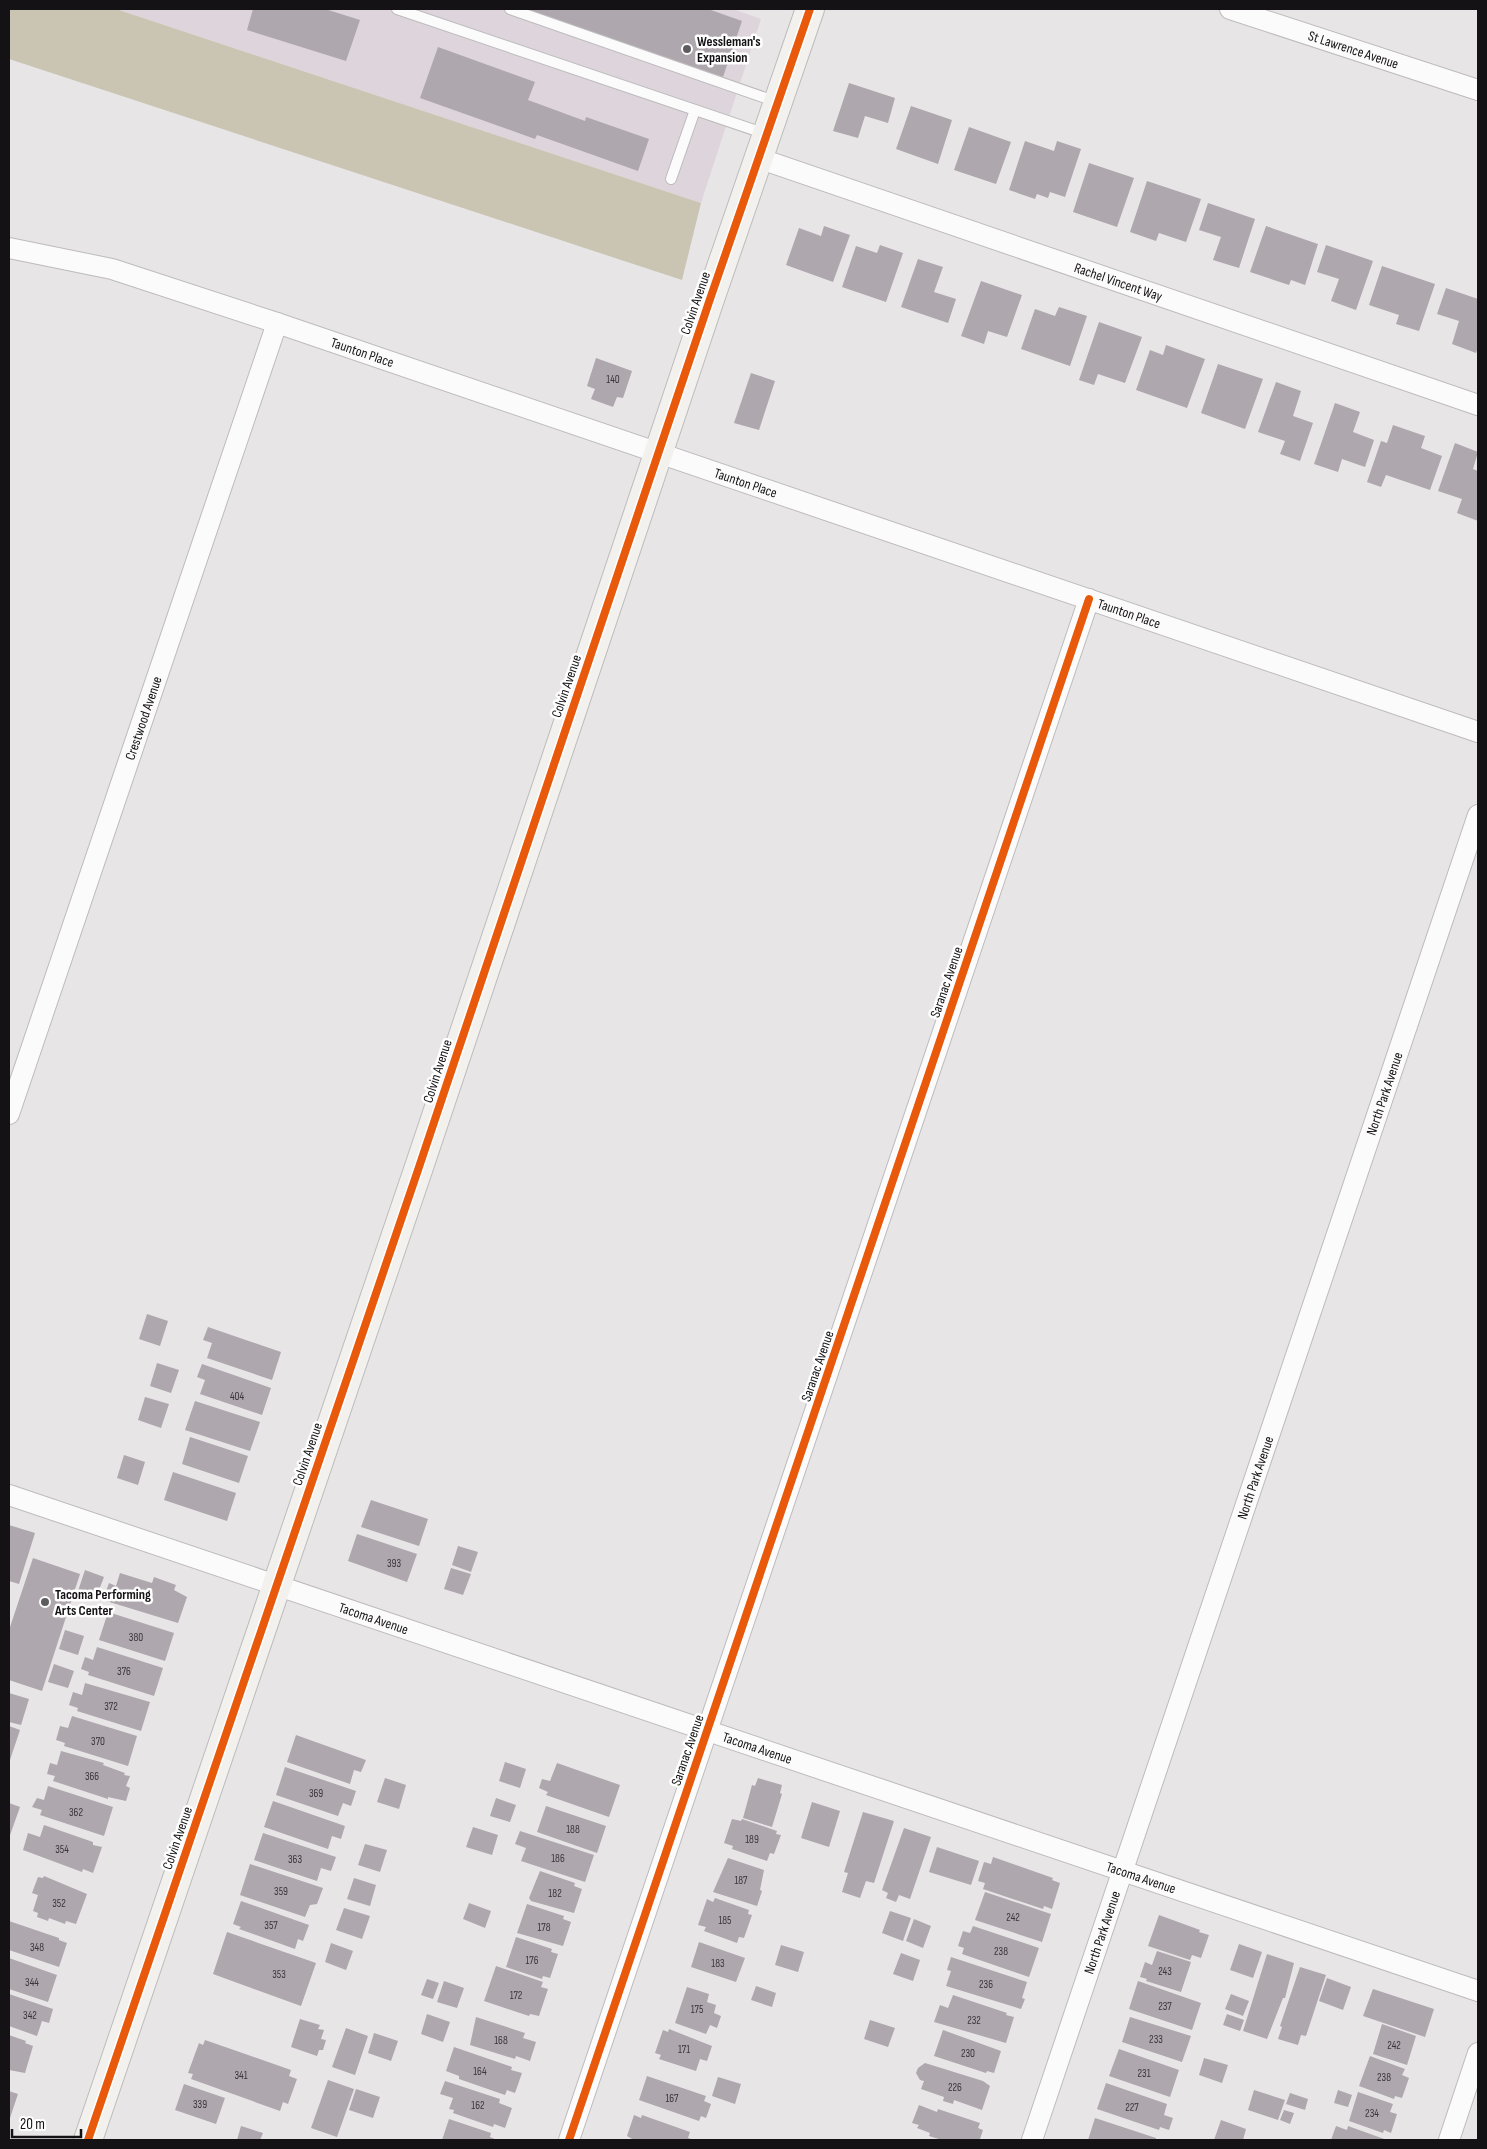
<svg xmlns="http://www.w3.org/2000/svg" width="1487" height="2149" font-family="'Sofia Sans Condensed',sans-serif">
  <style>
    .built { fill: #ddd5db }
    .forest { fill: #cac5b2 }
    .building { fill: #aea7ad }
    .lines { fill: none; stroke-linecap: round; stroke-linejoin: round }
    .lane-casing { stroke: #bdbbbc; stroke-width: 12 }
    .street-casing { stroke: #bdbbbc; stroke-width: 22 }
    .secondary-casing { stroke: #bdbbbc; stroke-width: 30 }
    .lane { stroke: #fcfbfb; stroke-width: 10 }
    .street { stroke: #fcfbfb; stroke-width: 20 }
    .secondary { stroke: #f2f1ee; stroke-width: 28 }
    .cycleway-casing { stroke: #fff; stroke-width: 11 }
    .cycleway { stroke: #e8590c; stroke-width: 8 }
    .poi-dot { fill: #5e5c5e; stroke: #fff; stroke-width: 2 }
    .labels { text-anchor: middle; stroke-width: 5; stroke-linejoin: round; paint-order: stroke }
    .number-label { font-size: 11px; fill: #3a373a }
    .poi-label { font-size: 14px; font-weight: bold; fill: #141214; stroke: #fff; text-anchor: start }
    .street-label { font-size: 14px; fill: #141214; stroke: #fff }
  </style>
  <rect width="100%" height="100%" fill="#e8e5e7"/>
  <polygon class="built" points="116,9 733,9 761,19 701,203"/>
  <polygon class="forest" points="9,9 116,9 701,203 682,280 9,59"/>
  <g class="building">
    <polygon points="253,9 325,9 360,20 346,61 247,30"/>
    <polygon points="525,9 708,9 742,21 723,77"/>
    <polygon points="438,47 535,82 528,100 585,121 586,117 649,139 638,171 537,135 535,139 420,98"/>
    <polygon points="849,83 895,98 888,123 865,116 858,138 833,131"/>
    <polygon points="911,106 952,120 938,164 896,149"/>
    <polygon points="969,127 1011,142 996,184 954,170"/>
    <polygon points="1025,141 1054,151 1057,141 1081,149 1065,197 1050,192 1048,198 1037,194 1035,199 1009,190"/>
    <polygon points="1089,163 1134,178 1117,227 1073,212"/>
    <polygon points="1147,181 1201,199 1186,242 1159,233 1156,241 1130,232"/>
    <polygon points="1208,203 1255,219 1239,268 1213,260 1221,237 1199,230"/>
    <polygon points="824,226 850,235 833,282 786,265 799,228 821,236"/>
    <polygon points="1266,226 1318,244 1305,285 1291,280 1289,285 1250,272"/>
    <polygon points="880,245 903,253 886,302 842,287 856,246 877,253"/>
    <polygon points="1326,245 1373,261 1356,310 1331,301 1339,279 1317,272"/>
    <polygon points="918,259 943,267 934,292 956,299 948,323 901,307"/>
    <polygon points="1382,266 1435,284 1419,331 1396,324 1399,315 1369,305"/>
    <polygon points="981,281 1022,295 1007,337 988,331 984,344 961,336"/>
    <polygon points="1446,288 1478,299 1478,347 1476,353 1452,344 1459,321 1437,314"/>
    <polygon points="1059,307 1087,316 1070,366 1021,349 1035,309 1055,316"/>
    <polygon points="1099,322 1142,337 1125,383 1098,374 1094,385 1079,380"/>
    <polygon points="1166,345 1205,359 1187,408 1136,390 1150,350 1163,355"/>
    <polygon points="596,358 632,371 623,398 617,397 613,407 591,399 595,389 587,386"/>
    <polygon points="1218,364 1263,379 1245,429 1201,413"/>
    <polygon points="751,373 775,381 759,430 734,423"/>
    <polygon points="1276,382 1301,391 1293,416 1313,423 1300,461 1280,454 1285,441 1258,432"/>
    <polygon points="1335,403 1360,412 1353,432 1374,440 1365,467 1342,459 1338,472 1314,464"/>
    <polygon points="1393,425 1425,436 1421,448 1442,456 1430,490 1386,475 1381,487 1367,482 1381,441 1387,443"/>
    <polygon points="1455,443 1478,452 1473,469 1478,471 1478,521 1457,513 1462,499 1438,491"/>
    <polygon points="147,1314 168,1321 160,1346 139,1339"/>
    <polygon points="208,1327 281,1352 272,1380 207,1358 212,1343 203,1340"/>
    <polygon points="157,1363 179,1370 171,1393 150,1386"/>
    <polygon points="202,1364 271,1388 262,1415 200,1394 205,1380 197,1377"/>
    <polygon points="145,1397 169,1404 161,1428 138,1420"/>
    <polygon points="195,1401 260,1422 250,1451 185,1430"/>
    <polygon points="190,1437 248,1456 239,1483 182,1464"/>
    <polygon points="124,1455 145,1462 138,1485 117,1478"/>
    <polygon points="173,1472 236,1493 227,1521 164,1500"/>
    <polygon points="371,1500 428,1519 419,1546 361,1527"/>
    <polygon points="9,1525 35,1533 19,1584 9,1581"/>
    <polygon points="357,1534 417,1554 407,1582 348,1561"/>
    <polygon points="458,1546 478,1552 471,1572 452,1565"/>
    <polygon points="33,1558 80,1574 42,1691 9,1680 9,1630"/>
    <polygon points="451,1568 471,1574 463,1595 444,1589"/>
    <polygon points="85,1570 104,1577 96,1598 78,1591"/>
    <polygon points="120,1573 152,1583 154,1577 176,1585 174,1590 187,1597 178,1623 103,1600 109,1583 116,1586"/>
    <polygon points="108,1612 174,1633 165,1661 99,1640"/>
    <polygon points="65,1630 84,1636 78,1655 59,1649"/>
    <polygon points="97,1647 163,1668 154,1696 88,1675 89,1672 81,1669 85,1657 93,1660"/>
    <polygon points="54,1664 74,1671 68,1688 48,1682"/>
    <polygon points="85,1683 150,1702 141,1731 77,1711 78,1708 69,1705 73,1692 82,1695"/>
    <polygon points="9,1693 29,1699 21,1725 9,1722"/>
    <polygon points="72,1716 137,1736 128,1766 64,1746 65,1743 56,1740 60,1726 68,1728"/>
    <polygon points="9,1726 20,1730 9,1763"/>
    <polygon points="296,1735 366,1760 361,1772 354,1770 350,1784 287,1762"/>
    <polygon points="61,1751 104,1763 103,1765 125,1773 124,1775 130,1776 126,1786 130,1788 126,1801 108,1797 108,1799 53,1781 55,1776 47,1774 50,1763 57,1765"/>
    <polygon points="505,1762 526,1769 520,1788 499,1781"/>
    <polygon points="557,1763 620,1785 609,1817 546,1795 548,1792 539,1788 542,1779 550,1781"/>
    <polygon points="285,1767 356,1791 351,1806 343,1803 338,1816 276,1795"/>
    <polygon points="385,1778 406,1785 399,1809 377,1802"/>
    <polygon points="758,1778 782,1785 780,1793 782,1794 772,1827 743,1818 752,1785 755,1786"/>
    <polygon points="48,1786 113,1807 104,1836 40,1815 42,1810 32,1807 37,1798 44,1800"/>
    <polygon points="496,1798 516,1805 510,1822 490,1816"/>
    <polygon points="273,1801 345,1826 341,1839 332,1836 328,1849 264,1827"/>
    <polygon points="812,1802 840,1811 829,1847 801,1838"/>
    <polygon points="9,1803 20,1807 9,1838"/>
    <polygon points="546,1806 606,1826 597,1853 537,1832"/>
    <polygon points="863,1812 894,1821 874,1883 866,1881 860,1898 842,1892 848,1873 844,1872"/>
    <polygon points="732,1819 741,1821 742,1819 777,1831 776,1834 781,1835 774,1854 770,1853 767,1861 732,1849 733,1846 724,1843"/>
    <polygon points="44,1825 93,1842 93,1845 102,1847 93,1873 83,1869 82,1872 23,1850 28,1833 40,1837"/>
    <polygon points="473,1827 498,1835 492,1855 466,1847"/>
    <polygon points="904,1828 931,1837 910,1899 899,1895 896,1902 886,1898 888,1893 882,1890"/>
    <polygon points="520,1831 594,1855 585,1882 521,1861 526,1848 515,1844"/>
    <polygon points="263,1833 336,1857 331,1871 321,1868 317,1881 254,1860"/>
    <polygon points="365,1844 387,1850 380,1872 358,1865"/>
    <polygon points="937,1847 979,1861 971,1885 929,1872"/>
    <polygon points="993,1857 1053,1878 1052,1880 1060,1883 1052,1909 1044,1906 1043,1909 983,1889 985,1883 978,1881 984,1862 991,1864"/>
    <polygon points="728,1858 764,1870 760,1890 762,1891 757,1906 713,1892"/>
    <polygon points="250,1864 323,1888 317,1904 310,1905 305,1917 240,1895"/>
    <polygon points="540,1871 575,1883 574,1886 582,1889 574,1913 531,1901 529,1898"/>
    <polygon points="44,1876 87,1894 76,1924 66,1921 65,1924 49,1918 48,1921 37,1917 38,1913 33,1911 38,1895 32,1893 38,1877 43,1878"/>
    <polygon points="354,1878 376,1885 370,1906 347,1899"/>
    <polygon points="985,1892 1051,1914 1042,1942 975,1920"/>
    <polygon points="715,1898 749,1910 748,1914 752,1915 744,1938 739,1937 737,1943 704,1931 706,1927 698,1925 707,1899 713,1902"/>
    <polygon points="241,1901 309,1925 303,1941 298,1939 295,1949 239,1929 241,1927 233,1924"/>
    <polygon points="469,1903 491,1911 485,1928 463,1919"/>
    <polygon points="527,1904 564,1916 563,1919 571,1922 563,1946 517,1933"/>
    <polygon points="344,1908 370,1916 362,1939 336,1930"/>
    <polygon points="890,1911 911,1918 903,1941 882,1933"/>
    <polygon points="1159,1915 1200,1930 1199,1932 1209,1935 1201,1958 1192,1955 1190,1960 1148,1946"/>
    <polygon points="914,1919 931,1926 923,1948 906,1941"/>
    <polygon points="9,1921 59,1938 59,1940 67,1943 59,1967 9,1950"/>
    <polygon points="973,1926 1039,1948 1029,1977 962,1954 964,1948 958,1946 963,1931 970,1933"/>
    <polygon points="227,1932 316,1963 301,2006 213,1974"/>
    <polygon points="516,1937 552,1949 551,1952 558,1954 550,1978 543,1976 542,1979 506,1967"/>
    <polygon points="699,1942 745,1958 736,1982 691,1967"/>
    <polygon points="331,1943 353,1951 346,1970 325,1962"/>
    <polygon points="1239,1944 1262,1952 1253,1978 1230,1970"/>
    <polygon points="781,1945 804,1952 798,1972 775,1965"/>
    <polygon points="1157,1951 1191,1962 1181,1992 1146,1981 1147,1979 1140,1977 1145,1962 1152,1965"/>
    <polygon points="901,1953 920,1960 913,1981 893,1974"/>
    <polygon points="1267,1954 1294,1963 1285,1998 1283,1998 1267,2039 1243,2031"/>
    <polygon points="951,1957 1027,1982 1022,1998 1025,1999 1021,2009 946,1986 951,1971 947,1970"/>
    <polygon points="9,1958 57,1975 48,2002 9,1989"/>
    <polygon points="496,1966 543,1982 541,1987 548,1989 539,2016 530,2014 529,2016 484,2001"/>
    <polygon points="1300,1967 1326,1975 1306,2036 1301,2035 1298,2045 1278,2039 1282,2027 1280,2026"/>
    <polygon points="1327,1978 1351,1987 1343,2010 1319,2001"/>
    <polygon points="427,1979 439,1983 433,1999 421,1995"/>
    <polygon points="444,1981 464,1988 457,2008 437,2002"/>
    <polygon points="1138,1981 1201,2003 1192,2030 1129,2009"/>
    <polygon points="756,1986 776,1993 772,2007 751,2000"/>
    <polygon points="687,1987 709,1994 707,2002 716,2005 714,2013 721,2016 717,2028 710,2025 706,2034 675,2023"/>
    <polygon points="1373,1989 1434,2009 1425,2037 1363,2016"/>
    <polygon points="9,1994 53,2009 49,2023 42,2021 37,2036 9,2026"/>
    <polygon points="1231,1994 1249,2001 1243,2016 1225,2009"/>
    <polygon points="953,1995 1007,2013 1006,2015 1014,2017 1006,2043 934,2022 940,2005 948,2008"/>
    <polygon points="427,2014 450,2022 443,2042 421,2034"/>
    <polygon points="1227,2014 1244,2020 1240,2031 1223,2025"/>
    <polygon points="476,2017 525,2033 523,2038 536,2042 530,2061 516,2056 515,2059 470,2045"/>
    <polygon points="1130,2017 1191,2036 1182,2062 1122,2042"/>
    <polygon points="300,2019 320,2025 318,2029 324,2030 321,2039 326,2040 323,2050 319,2050 317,2056 291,2047"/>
    <polygon points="870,2020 895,2028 888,2047 864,2039"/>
    <polygon points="1382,2024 1416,2036 1407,2065 1373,2054"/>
    <polygon points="346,2028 368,2036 355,2075 332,2067"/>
    <polygon points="669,2029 712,2046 707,2061 700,2059 696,2071 659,2059 661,2055 655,2053 663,2030 668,2032"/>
    <polygon points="943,2030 1001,2051 994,2073 987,2071 986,2073 934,2056"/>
    <polygon points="374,2033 398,2041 391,2061 368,2053"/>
    <polygon points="9,2035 26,2041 25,2043 33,2046 25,2073 9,2070"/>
    <polygon points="205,2040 291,2070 289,2076 297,2079 288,2104 283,2102 280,2111 191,2079 193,2074 188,2073 199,2043 203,2045"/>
    <polygon points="454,2047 512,2067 511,2070 522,2073 515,2093 507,2090 505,2095 459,2079 459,2076 446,2071"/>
    <polygon points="1119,2049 1179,2070 1170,2097 1109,2076"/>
    <polygon points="1370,2056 1405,2069 1402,2075 1409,2078 1402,2098 1395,2096 1394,2099 1359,2086"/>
    <polygon points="1204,2058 1228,2065 1222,2083 1199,2075"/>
    <polygon points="925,2063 983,2081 990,2086 982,2110 954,2100 953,2104 943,2101 944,2097 921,2089 924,2081 920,2080 916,2073 918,2068"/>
    <polygon points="647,2076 706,2096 704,2101 711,2104 706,2118 701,2116 699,2121 639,2100"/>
    <polygon points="718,2077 741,2084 735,2104 712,2096"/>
    <polygon points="328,2080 354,2089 337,2137 311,2128"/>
    <polygon points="445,2081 500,2099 499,2103 512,2108 505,2128 494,2124 493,2127 453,2113 454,2110 449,2109 453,2098 440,2094"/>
    <polygon points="1106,2083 1167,2104 1164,2115 1173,2118 1169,2130 1160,2127 1159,2130 1097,2109"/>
    <polygon points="184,2084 225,2098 216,2124 175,2110"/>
    <polygon points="356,2089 380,2097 373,2118 349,2110"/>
    <polygon points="1254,2090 1285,2100 1278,2120 1248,2110"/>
    <polygon points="1338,2090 1352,2095 1348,2107 1334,2103"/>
    <polygon points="9,2091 18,2094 10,2118 9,2118"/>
    <polygon points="1358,2092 1393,2104 1390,2112 1397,2114 1391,2133 1384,2130 1383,2133 1349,2121"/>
    <polygon points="1290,2093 1308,2099 1305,2110 1286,2104"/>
    <polygon points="919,2105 937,2112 938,2109 980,2123 978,2128 983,2130 980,2139 942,2140 929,2136 930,2133 917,2128 919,2125 912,2123"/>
    <polygon points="1284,2110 1294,2113 1290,2124 1280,2120"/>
    <polygon points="634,2115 641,2118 642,2115 690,2132 688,2138 694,2140 634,2140 627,2136"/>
    <polygon points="1095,2118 1156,2138 1156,2140 1088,2140"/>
    <polygon points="449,2119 491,2133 490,2137 497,2140 442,2140"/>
    <polygon points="1221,2120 1246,2129 1243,2140 1214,2140"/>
    <polygon points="241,2126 263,2133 260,2140 237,2140"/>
    <polygon points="1336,2126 1347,2130 1348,2126 1387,2140 1331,2140"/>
  </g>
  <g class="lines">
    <g class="lane-casing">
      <g id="lane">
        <polyline points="397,9 766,134"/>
        <polyline points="510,9 777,102"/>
        <polyline points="671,179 695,110"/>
      </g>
    </g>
    <g class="street-casing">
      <g id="street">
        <path id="s1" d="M 1230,9 L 1478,90"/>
        <path id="s2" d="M 758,158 L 1478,405"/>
        <path id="s3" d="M 9,248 L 112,269 L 277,323 L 1478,732"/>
        <path id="s4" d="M 9,1114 L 277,323"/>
        <path id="s5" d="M 9,1495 L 1478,1991"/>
        <polyline points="569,2140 1089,599"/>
        <path id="s6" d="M 1032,2140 L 1478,815"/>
        <polyline points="1449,2140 1478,2053"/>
      </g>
    </g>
    <g class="secondary-casing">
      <polyline id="secondary" points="88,2140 418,1170 709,302 810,9"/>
    </g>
    <use href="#lane" class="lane"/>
    <use href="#street" class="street"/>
    <use href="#secondary" class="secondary"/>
    <g class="cycleway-casing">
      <g id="cycleway">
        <polyline points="88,2140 418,1170 709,302 810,9"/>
        <polyline points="569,2140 1089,599"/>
      </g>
    </g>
    <use href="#cycleway" class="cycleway"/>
  </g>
  <g class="poi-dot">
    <circle cx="687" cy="49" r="5"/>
    <circle cx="45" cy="1602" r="5"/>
  </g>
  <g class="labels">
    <g class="number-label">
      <text x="613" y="383">140</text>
      <text x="237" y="1400">404</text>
      <text x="394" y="1567">393</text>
      <text x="136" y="1641">380</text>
      <text x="124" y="1675">376</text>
      <text x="111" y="1710">372</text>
      <text x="98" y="1745">370</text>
      <text x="92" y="1780">366</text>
      <text x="316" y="1797">369</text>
      <text x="76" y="1816">362</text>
      <text x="573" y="1833">188</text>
      <text x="752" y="1843">189</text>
      <text x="62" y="1853">354</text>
      <text x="558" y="1862">186</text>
      <text x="295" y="1863">363</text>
      <text x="741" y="1884">187</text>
      <text x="281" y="1895">359</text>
      <text x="555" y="1897">182</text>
      <text x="59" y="1907">352</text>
      <text x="1013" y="1921">242</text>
      <text x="725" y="1924">185</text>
      <text x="271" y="1929">357</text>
      <text x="544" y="1931">178</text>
      <text x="37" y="1951">348</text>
      <text x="1001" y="1955">238</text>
      <text x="532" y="1964">176</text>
      <text x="718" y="1967">183</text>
      <text x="1165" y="1975">243</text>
      <text x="279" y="1978">353</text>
      <text x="32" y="1986">344</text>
      <text x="986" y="1988">236</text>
      <text x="516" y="1999">172</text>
      <text x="1165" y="2010">237</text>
      <text x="697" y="2013">175</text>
      <text x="30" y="2019">342</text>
      <text x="974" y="2024">232</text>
      <text x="1156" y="2043">233</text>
      <text x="501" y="2044">168</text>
      <text x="1394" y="2049">242</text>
      <text x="684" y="2053">171</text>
      <text x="968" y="2057">230</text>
      <text x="480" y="2075">164</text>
      <text x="1144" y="2077">231</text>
      <text x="241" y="2079">341</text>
      <text x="1384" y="2081">238</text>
      <text x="955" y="2091">226</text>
      <text x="672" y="2102">167</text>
      <text x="200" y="2108">339</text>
      <text x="478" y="2109">162</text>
      <text x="1132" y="2111">227</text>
      <text x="1372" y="2117">234</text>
    </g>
    <g class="poi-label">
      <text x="697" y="46">Wessleman's<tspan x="697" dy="16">Expansion</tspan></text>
      <text x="55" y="1599">Tacoma Performing<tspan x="55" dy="16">Arts Center</tspan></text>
    </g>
    <g class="street-label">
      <text dy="5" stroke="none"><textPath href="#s1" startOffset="130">St Lawrence Avenue</textPath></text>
      <text dy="5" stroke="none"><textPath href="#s2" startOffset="381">Rachel Vincent Way</textPath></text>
      <text transform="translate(695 303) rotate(-71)" y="5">Colvin Avenue</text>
      <text dy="5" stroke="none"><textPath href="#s3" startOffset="369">Taunton Place</textPath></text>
      <text dy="5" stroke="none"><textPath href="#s3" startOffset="774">Taunton Place</textPath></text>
      <text dy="5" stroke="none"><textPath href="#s3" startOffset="1179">Taunton Place</textPath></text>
      <text transform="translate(566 686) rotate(-71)" y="5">Colvin Avenue</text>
      <text dy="5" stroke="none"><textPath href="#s4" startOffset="418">Crestwood Avenue</textPath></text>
      <text transform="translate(946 982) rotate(-71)" y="5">Saranac Avenue</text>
      <text transform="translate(437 1071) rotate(-72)" y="5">Colvin Avenue</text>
      <text dy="5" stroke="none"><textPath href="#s6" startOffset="1104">North Park Avenue</textPath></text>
      <text transform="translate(817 1366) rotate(-71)" y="5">Saranac Avenue</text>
      <text transform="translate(307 1454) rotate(-71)" y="5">Colvin Avenue</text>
      <text dy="5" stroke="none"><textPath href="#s6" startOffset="699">North Park Avenue</textPath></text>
      <text dy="5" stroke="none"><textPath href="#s5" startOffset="385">Tacoma Avenue</textPath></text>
      <text dy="5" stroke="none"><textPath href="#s5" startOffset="790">Tacoma Avenue</textPath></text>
      <text transform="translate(687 1750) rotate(-71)" y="5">Saranac Avenue</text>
      <text transform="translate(177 1838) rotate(-71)" y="5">Colvin Avenue</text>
      <text dy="5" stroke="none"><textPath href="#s5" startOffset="1195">Tacoma Avenue</textPath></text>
      <text dy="5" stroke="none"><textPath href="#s6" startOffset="219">North Park Avenue</textPath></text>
    </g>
  </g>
  <rect width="1487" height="2149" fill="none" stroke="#141214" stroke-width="20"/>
  <path d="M12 2129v8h69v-8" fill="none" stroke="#141214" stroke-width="2.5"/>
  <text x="20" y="2129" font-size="15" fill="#141214" stroke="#ffffff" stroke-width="4" paint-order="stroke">20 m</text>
</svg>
